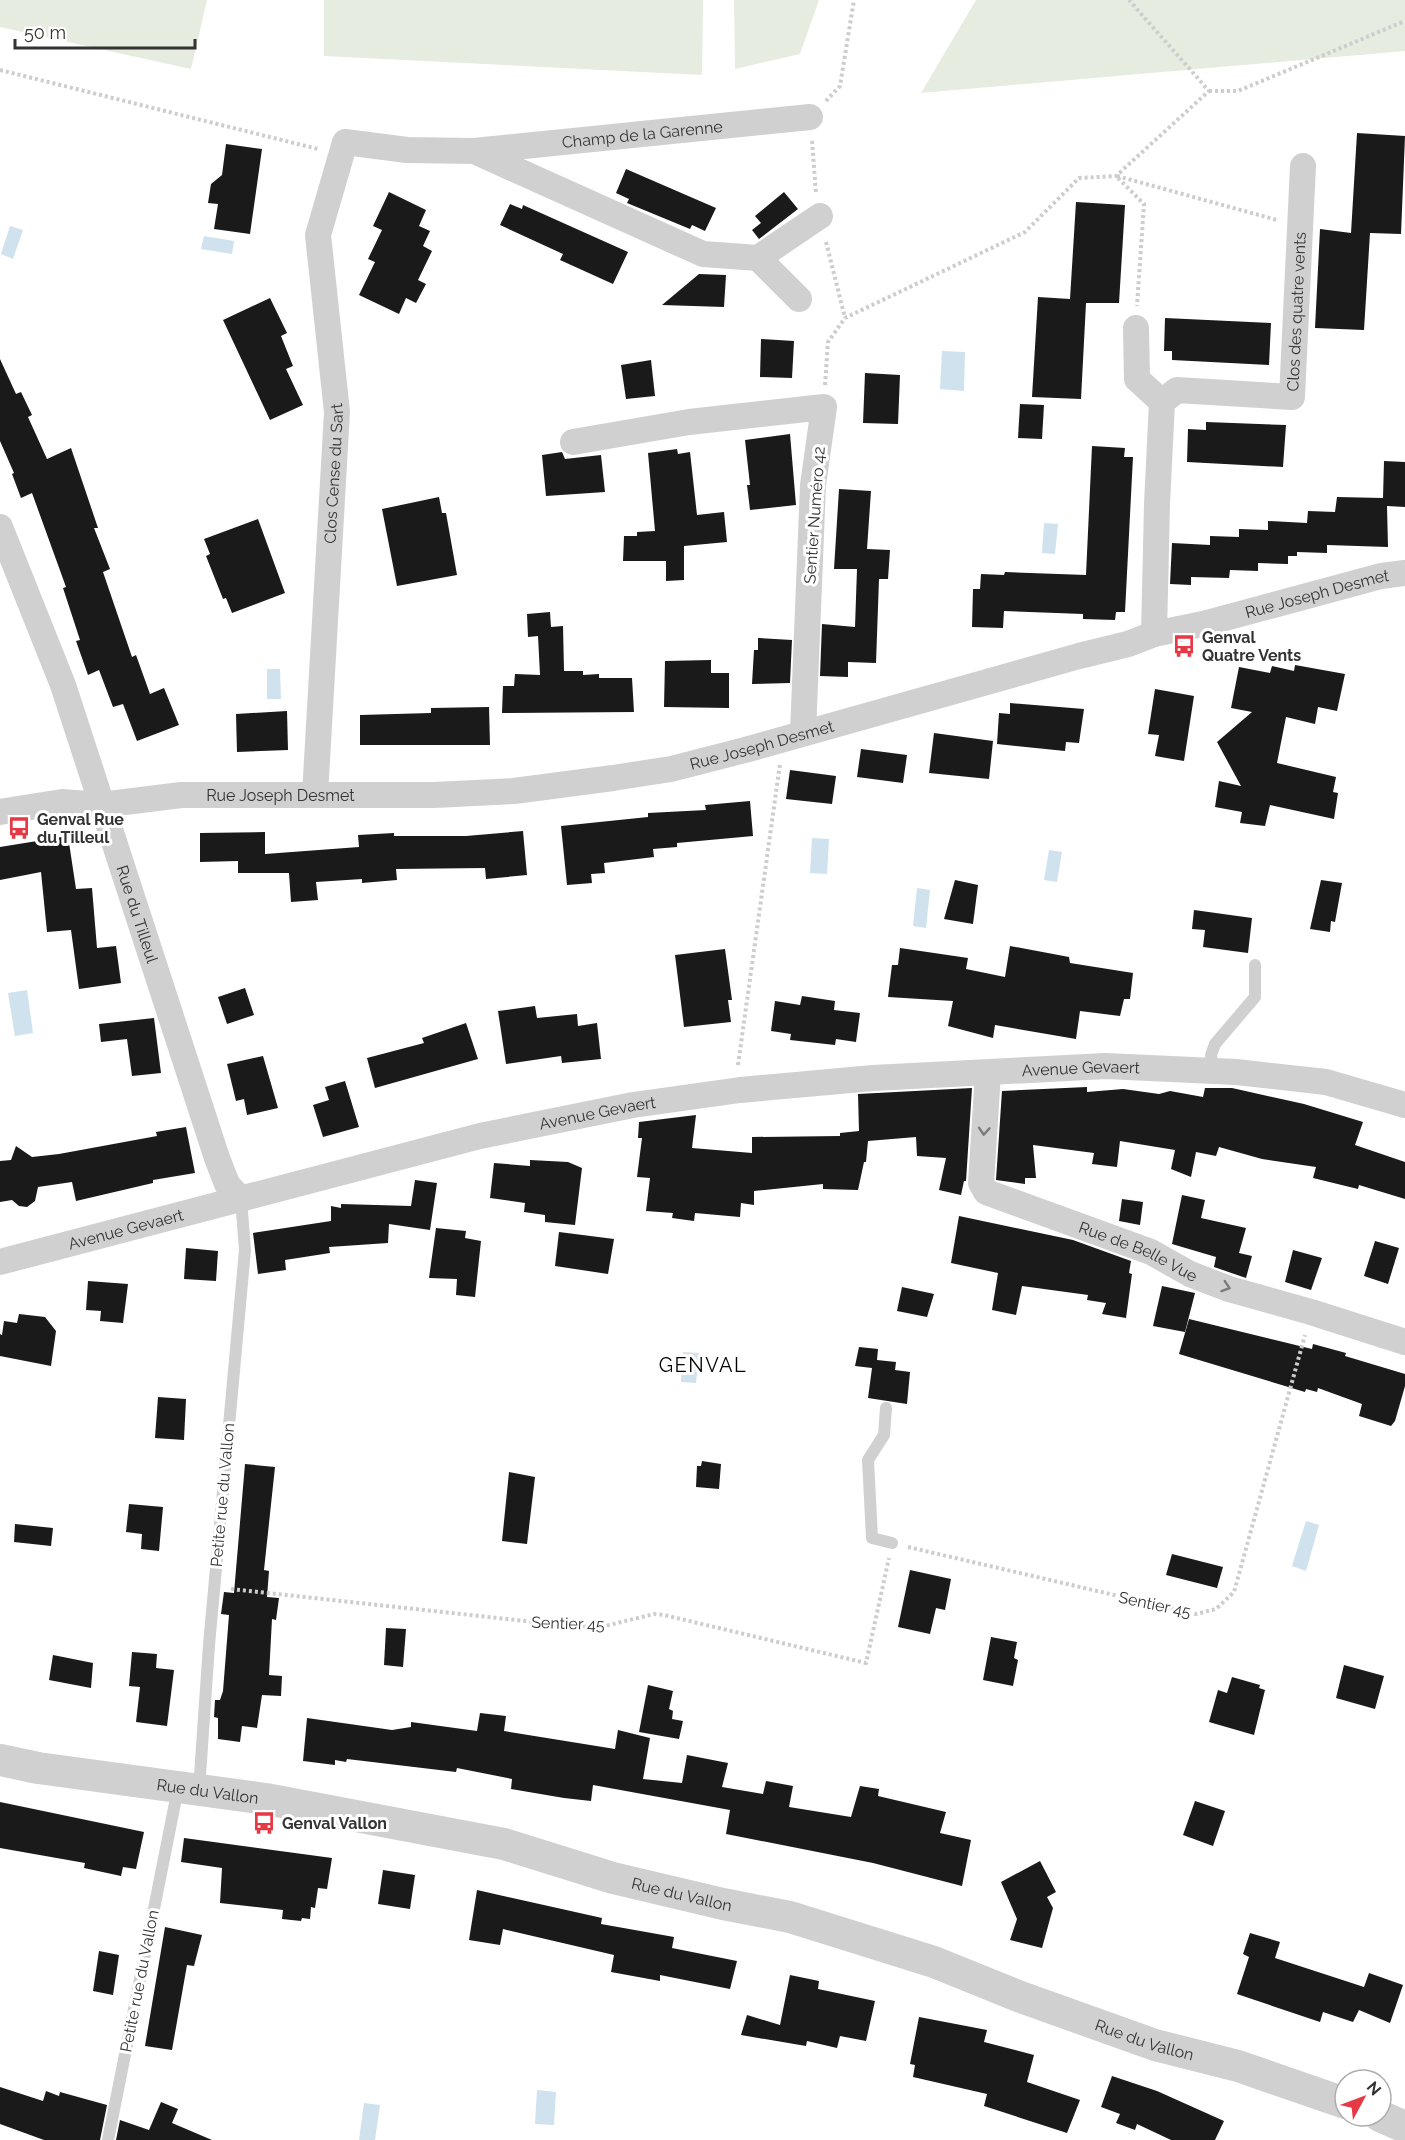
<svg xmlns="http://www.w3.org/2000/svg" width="1405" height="2140" font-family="Raleway,sans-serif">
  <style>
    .green { fill: #e6ecdf }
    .water { fill: #cfe2ee }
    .building { fill: #1a1a1a }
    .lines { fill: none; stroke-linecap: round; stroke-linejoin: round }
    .path { stroke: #cdcdcd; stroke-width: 4; stroke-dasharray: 3 3; stroke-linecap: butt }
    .service { stroke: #d0d0d0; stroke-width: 12 }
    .minor { stroke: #d0d0d0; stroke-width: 26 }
    .tertiary { stroke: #d0d0d0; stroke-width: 32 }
    .oneway { stroke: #7a7a7a }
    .labels { text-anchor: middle; stroke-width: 6; stroke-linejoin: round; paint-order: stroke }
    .street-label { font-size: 16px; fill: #333; stroke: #fff }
    .poi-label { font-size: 16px; font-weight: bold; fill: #333; stroke: #fff; text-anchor: start }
    .quarter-label { font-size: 20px; letter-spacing: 1.5px; fill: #000; stroke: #fff }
  </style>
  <rect width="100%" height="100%" fill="#fff"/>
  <g class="green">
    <polygon points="0,0 207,0 191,69 0,27"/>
    <polygon points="324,0 703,0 702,75 324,56"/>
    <polygon points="734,0 819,0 800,54 735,69"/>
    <polygon points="976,0 1405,0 1405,51 921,93"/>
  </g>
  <g class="water">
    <polygon points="10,226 23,230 13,259 1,254"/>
    <polygon points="204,236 234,241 232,254 201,249"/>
    <polygon points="942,351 965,352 964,391 940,389"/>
    <polygon points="1044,523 1058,524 1055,554 1042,553"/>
    <polygon points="267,669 280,669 281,699 267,699"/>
    <polygon points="812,838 829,839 827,874 810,873"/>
    <polygon points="1049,850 1062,852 1057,882 1044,880"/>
    <polygon points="917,888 930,890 926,928 913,926"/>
    <polygon points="27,990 33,1033 15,1036 8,993"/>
    <polygon points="683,1352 699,1353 696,1383 681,1382"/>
    <polygon points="1306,1521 1319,1525 1306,1571 1292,1566"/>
    <polygon points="537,2090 556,2092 554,2125 535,2124"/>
    <polygon points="364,2103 380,2105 375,2140 359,2140"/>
  </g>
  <g class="building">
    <polygon points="1357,133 1405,136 1401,234 1370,233 1364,330 1315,328 1320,229 1351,233"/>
    <polygon points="226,144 262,149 250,234 214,229 218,204 208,203 211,184 222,175"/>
    <polygon points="626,169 716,208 705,231 692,225 690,229 627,203 629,199 616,193"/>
    <polygon points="389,192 426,210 419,226 430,231 423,246 432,251 418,280 426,284 416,303 406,298 399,314 359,295 375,262 368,259 382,230 373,226"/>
    <polygon points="784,192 798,209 759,239 752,230 761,223 755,216"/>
    <polygon points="1076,202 1125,205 1119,303 1086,303 1081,399 1032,397 1038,297 1070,299"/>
    <polygon points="510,204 522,209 523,205 628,252 613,284 560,260 563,254 500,225"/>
    <polygon points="699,274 726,275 724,307 662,305"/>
    <polygon points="270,298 287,333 281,336 293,366 286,369 303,405 270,420 223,320"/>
    <polygon points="1165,318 1271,323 1269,365 1172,360 1172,351 1164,351"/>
    <polygon points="761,339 794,341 792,378 760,377"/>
    <polygon points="0,359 16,394 21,392 32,415 28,417 47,459 71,448 98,528 94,528 110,569 103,572 132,657 136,655 150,694 164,688 179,725 137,741 123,704 113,707 99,670 88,675 76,641 80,640 63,588 66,587 32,493 21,498 12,474 14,473 0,441"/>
    <polygon points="651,360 655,396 626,399 621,365"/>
    <polygon points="865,373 900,375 898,424 863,423"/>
    <polygon points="1020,404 1044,405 1042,439 1018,438"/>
    <polygon points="1206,422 1286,425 1283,467 1187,462 1188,429 1206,430"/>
    <polygon points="790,434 796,505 750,510 747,485 750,485 745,440"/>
    <polygon points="1092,446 1125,448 1124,457 1133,457 1125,612 1116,612 1115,620 1083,619 1083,614 1004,611 1003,628 972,627 973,589 980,589 981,574 1004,575 1005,572 1086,575"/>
    <polygon points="677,449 678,454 690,452 697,515 724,512 727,542 684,546 684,580 666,581 666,561 623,561 624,536 637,536 637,532 655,531 648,453"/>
    <polygon points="562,452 565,459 601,455 605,492 546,496 542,455"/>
    <polygon points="1384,461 1405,462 1405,507 1387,506 1388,547 1327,545 1327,553 1297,552 1297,556 1288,556 1288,564 1258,563 1258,571 1230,570 1229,578 1191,577 1191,585 1170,584 1172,543 1210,545 1210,536 1239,537 1239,529 1268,530 1268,521 1307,523 1308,511 1335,512 1337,497 1383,498"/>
    <polygon points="839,489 871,491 867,549 890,550 888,579 879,579 876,663 848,662 848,677 820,676 822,624 855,627 857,569 834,569"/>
    <polygon points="439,497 442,513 446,513 457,575 397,586 382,509"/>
    <polygon points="258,519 285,593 232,613 226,598 223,599 206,556 210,554 204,539"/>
    <polygon points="550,612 551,627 563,626 564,671 583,671 583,675 599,674 599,678 632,678 634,712 502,713 503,686 514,686 515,674 540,675 538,636 528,637 527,614"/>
    <polygon points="758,638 792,640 790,683 752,684 754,650 758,650"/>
    <polygon points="711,660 711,673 729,673 729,708 664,707 665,661"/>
    <polygon points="1295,665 1345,674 1337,711 1318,707 1315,724 1286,717 1277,763 1336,777 1333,792 1338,793 1334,819 1270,805 1265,826 1240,823 1242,812 1215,807 1219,781 1241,786 1217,742 1252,712 1231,708 1239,667 1270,673 1272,666 1294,671"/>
    <polygon points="1155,689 1194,696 1184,761 1155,756 1159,735 1148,734"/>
    <polygon points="1010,703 1084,709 1079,743 1066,742 1065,751 997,744 999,713 1010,714"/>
    <polygon points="489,707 490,745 360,745 360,715 431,713 431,708"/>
    <polygon points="287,711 288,750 237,752 236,714"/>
    <polygon points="934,733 993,741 989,779 929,773"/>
    <polygon points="861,749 907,755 903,783 857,777"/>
    <polygon points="790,770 836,776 832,804 786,799"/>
    <polygon points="750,801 753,836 677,843 677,847 653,849 654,857 604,863 605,873 591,874 592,883 567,885 561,826 648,817 648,813 706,810 705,805"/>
    <polygon points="523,831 527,875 486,879 485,868 396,869 397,880 362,883 362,879 316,882 318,900 291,902 289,873 238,873 238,861 200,862 200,833 265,832 265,854 359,847 358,835 394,833 394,836 466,836"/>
    <polygon points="68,836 76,889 92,888 97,948 116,946 121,983 79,989 71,930 47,932 41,872 0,880 0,847"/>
    <polygon points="955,880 978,885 973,924 944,919"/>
    <polygon points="1321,880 1342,883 1335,922 1331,921 1330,932 1310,929"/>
    <polygon points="1194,910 1252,918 1248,953 1203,947 1205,930 1192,929"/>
    <polygon points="1010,946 1069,957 1070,963 1133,973 1130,999 1124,999 1120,1016 1080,1011 1076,1039 995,1025 993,1038 948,1026 953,1001 888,997 892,965 898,965 900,948 968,958 966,969 1005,977"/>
    <polygon points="725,949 732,1000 728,1000 731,1022 684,1027 675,955"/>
    <polygon points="245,988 254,1015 227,1024 218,997"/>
    <polygon points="802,996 835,1001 834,1010 860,1013 856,1042 836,1039 835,1045 790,1040 791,1034 771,1031 775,1001 800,1005"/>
    <polygon points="535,1006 537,1018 577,1014 578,1026 597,1023 601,1059 562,1063 561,1056 506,1064 498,1011"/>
    <polygon points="154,1018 161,1073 132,1076 127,1039 101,1042 99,1024"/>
    <polygon points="466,1023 478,1059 375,1088 367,1058 424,1043 422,1038"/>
    <polygon points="263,1056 278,1108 247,1115 244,1099 236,1101 227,1064"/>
    <polygon points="345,1081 359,1127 323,1137 313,1105 329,1100 325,1087"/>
    <polygon points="1087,1087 1087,1092 1123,1089 1159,1094 1170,1091 1203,1097 1205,1088 1232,1088 1304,1104 1363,1122 1355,1145 1405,1162 1405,1199 1359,1185 1358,1189 1313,1178 1316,1167 1262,1159 1219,1147 1216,1156 1196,1152 1191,1177 1171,1169 1175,1150 1120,1141 1117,1167 1092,1164 1094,1153 1033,1145 1036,1178 1025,1178 1025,1184 996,1180 1002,1091"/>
    <polygon points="972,1088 966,1181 964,1181 961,1195 939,1190 946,1158 917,1156 916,1137 868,1141 866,1162 864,1162 858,1190 823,1189 823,1184 754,1191 754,1205 741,1203 740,1217 695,1213 694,1221 672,1218 673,1213 646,1211 650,1178 637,1177 642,1138 638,1138 639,1122 696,1115 692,1148 752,1153 752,1137 840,1136 840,1133 859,1131 858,1094"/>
    <polygon points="186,1127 195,1173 153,1180 153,1183 76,1201 72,1182 38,1187 35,1201 27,1207 19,1206 12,1200 0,1202 0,1161 11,1160 16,1146 32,1157 59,1154 157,1136 156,1132"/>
    <polygon points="530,1160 568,1162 582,1168 575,1225 545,1222 545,1215 524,1212 525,1203 490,1198 494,1163 530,1166"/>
    <polygon points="415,1180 437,1183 430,1230 389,1224 388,1243 329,1247 330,1253 285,1260 286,1270 258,1274 253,1233 331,1221 331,1206 341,1208 341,1204 411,1206"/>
    <polygon points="1182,1195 1205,1200 1201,1218 1246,1228 1239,1253 1252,1256 1246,1278 1214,1267 1216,1257 1172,1244"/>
    <polygon points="1122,1199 1143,1202 1140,1225 1119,1221"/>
    <polygon points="959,1216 1073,1240 1131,1261 1129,1273 1132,1274 1126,1318 1102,1314 1106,1303 1087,1300 1088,1295 1022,1286 1016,1315 992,1310 998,1273 951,1263"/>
    <polygon points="436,1228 466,1231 465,1238 481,1241 475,1297 456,1295 457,1279 429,1278"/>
    <polygon points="559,1232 614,1239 608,1274 555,1266"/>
    <polygon points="1375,1241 1399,1248 1388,1284 1364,1276"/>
    <polygon points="186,1248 218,1251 216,1281 184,1279"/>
    <polygon points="1293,1250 1322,1258 1311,1290 1285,1282"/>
    <polygon points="88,1281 128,1284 123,1323 100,1321 101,1311 86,1310"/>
    <polygon points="1162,1286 1195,1293 1185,1332 1153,1326"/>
    <polygon points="902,1287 934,1294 927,1317 897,1311"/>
    <polygon points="19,1314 45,1317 56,1331 51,1366 0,1356 0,1334 2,1335 4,1321 17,1323"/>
    <polygon points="1189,1319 1312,1349 1313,1344 1346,1353 1345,1356 1405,1374 1405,1386 1395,1421 1391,1426 1359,1416 1362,1404 1318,1388 1317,1392 1306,1389 1305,1392 1179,1354"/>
    <polygon points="859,1347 878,1349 877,1360 896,1362 895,1370 910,1372 907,1404 868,1398 872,1368 855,1366"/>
    <polygon points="158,1397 186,1399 184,1440 155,1438"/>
    <polygon points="702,1461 721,1464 719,1489 696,1487 697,1466 701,1466"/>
    <polygon points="245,1464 275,1467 264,1570 269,1571 267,1597 279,1598 276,1620 272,1619 269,1675 282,1676 281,1696 262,1695 257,1728 242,1726 240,1742 218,1739 218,1718 214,1717 215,1700 220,1700 223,1691 229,1615 221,1614 224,1592 234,1593"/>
    <polygon points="509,1472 535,1477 527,1544 502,1541"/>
    <polygon points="129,1504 163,1507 159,1551 141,1549 142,1534 126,1532"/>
    <polygon points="15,1524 53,1528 51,1546 14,1542"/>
    <polygon points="1172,1554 1223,1567 1217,1588 1166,1575"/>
    <polygon points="910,1570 951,1579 945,1610 936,1608 930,1634 898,1627"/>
    <polygon points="386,1628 406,1629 403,1667 384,1665"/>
    <polygon points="991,1637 1017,1642 1014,1658 1018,1660 1013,1686 983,1680"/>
    <polygon points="132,1652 157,1654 156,1668 174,1670 167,1726 136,1722 140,1687 129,1686"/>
    <polygon points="53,1655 93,1663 91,1688 49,1680"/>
    <polygon points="1344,1665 1384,1676 1375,1709 1336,1698"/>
    <polygon points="1232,1677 1260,1685 1259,1688 1265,1690 1254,1735 1209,1722 1218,1690 1227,1693"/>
    <polygon points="648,1685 673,1691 669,1709 673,1711 672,1719 683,1721 679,1739 639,1732"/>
    <polygon points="480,1713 506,1716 504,1731 615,1749 618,1730 650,1738 643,1779 682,1783 687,1755 728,1763 722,1787 763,1794 766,1781 793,1786 789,1807 851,1817 860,1786 879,1789 878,1796 946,1812 940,1833 971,1840 962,1886 873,1863 726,1834 730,1810 593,1785 591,1801 564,1798 511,1789 512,1779 457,1768 456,1772 347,1759 346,1762 335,1760 335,1765 303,1761 307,1718 392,1730 411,1727 411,1722 477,1731"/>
    <polygon points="1195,1801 1225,1811 1213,1846 1183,1835"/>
    <polygon points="0,1802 144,1832 136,1869 123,1867 121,1876 84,1868 85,1863 0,1848"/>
    <polygon points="184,1838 332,1858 327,1889 318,1888 315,1908 311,1907 310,1919 302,1918 301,1921 282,1919 283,1910 220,1903 222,1868 181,1862"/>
    <polygon points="1040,1861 1056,1892 1047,1897 1053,1908 1042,1948 1010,1940 1017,1919 1001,1882"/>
    <polygon points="383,1870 415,1875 410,1909 378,1904"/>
    <polygon points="477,1890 602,1918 601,1924 674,1937 672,1948 737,1961 730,1989 660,1975 660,1981 611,1972 614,1955 503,1929 500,1945 469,1940"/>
    <polygon points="165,1927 202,1935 194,1966 187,1965 172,2050 145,2046"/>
    <polygon points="1250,1933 1280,1942 1275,1958 1364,1987 1369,1973 1403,1985 1390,2023 1359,2010 1353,2022 1323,2012 1320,2022 1237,1994 1249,1957 1243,1954"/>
    <polygon points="99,1951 119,1955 113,1995 93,1991"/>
    <polygon points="790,1975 819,1981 818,1989 875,2001 866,2041 840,2036 837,2048 807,2041 806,2046 741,2035 747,2015 780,2025"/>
    <polygon points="919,2017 987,2030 984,2042 1034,2055 1027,2082 1080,2100 1067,2133 984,2106 987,2094 913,2077 915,2065 910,2064"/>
    <polygon points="1112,2076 1157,2091 1224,2121 1215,2140 1171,2140 1137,2124 1135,2130 1116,2123 1120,2114 1101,2107"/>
    <polygon points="0,2087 43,2101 46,2091 59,2096 60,2092 107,2105 100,2140 44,2140 0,2124"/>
    <polygon points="161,2102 178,2109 172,2123 212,2140 116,2140 120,2120 149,2130"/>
  </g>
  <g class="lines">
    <g class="path">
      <polyline points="0,70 318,149"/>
      <polyline points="1209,91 1238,91 1405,21"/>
      <polyline points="826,101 840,86 854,0"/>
      <polyline points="812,141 816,193"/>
      <polyline points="1117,176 1277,220"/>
      <polyline points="1118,178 1144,204 1137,306"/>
      <polyline points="826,242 845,318"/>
      <polyline points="825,385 828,342 845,318 1025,232 1079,178 1116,176 1209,91 1129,0"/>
      <polyline points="738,1065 780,764"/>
      <polyline points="908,1547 1196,1614 1216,1609 1234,1592 1305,1335"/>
      <polyline points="231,1589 562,1625 601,1627 654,1614 664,1615 866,1663 889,1558"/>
    </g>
    <g class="service">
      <polyline points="1213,1071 1211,1055 1215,1044 1255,997 1255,965"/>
      <polyline points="886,1408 884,1435 868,1460 872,1538 892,1543"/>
      <polyline points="199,1790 209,1645 245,1250 241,1199"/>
      <polyline points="108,2140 178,1788"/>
    </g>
    <g class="minor">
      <polyline points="474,151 703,254 758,258 820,216"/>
      <polyline points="758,258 799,299"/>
      <polyline points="1136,328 1137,379 1162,402"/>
      <polyline points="573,442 689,422 824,407 813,485 803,733"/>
      <path id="s1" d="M 0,527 L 63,685 L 217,1158 L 227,1184 L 241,1199"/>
      <path id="s2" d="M 1154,634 L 1157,504 L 1162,402 L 1177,390 L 1292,397 L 1303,166"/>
      <path id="s3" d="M 315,795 L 337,412 L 318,235 L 345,142 L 407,150 L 474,151 L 810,117"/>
      <path id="s4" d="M 0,812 L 62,802 L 101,805 L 181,795 L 434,795 L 514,791 L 613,778 L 671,769 L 745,750 L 1079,656 L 1128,644 L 1154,634 L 1203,624 L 1381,576 L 1405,573"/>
      <path id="s5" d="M 988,1073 L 981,1183 L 986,1192 L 1151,1252 L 1190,1274 L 1229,1289 L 1311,1312 L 1405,1342"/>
      <path id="s6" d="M 0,1262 L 480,1136 L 633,1105 L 740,1090 L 873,1078 L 1106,1066 L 1236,1072 L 1326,1082 L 1405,1105"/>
    </g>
    <g class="tertiary">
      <path id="s7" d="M 0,1760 L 38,1768 L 266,1799 L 504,1844 L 613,1878 L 723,1904 L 790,1917 L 934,1962 L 1018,1996 L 1155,2045 L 1238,2066 L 1345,2103"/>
      <polyline points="1380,2116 1405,2127"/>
    </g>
  </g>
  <defs><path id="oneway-chevron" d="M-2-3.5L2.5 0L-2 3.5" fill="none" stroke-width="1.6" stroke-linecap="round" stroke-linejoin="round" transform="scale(1.5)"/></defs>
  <g class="oneway">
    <use href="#oneway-chevron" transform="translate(984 1131) rotate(94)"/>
    <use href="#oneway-chevron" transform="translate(1226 1287) rotate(18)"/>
  </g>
  <defs>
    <g id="bus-bare" transform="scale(1.8)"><path d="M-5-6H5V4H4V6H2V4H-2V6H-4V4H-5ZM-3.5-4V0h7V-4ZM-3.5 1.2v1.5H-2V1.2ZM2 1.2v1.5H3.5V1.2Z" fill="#e63946" stroke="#fff" stroke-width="2.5" paint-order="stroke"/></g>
  </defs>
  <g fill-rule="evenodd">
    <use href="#bus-bare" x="1184" y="646"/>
    <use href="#bus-bare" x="19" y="828"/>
    <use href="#bus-bare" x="264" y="1823"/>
  </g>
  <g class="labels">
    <g class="street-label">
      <text dy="6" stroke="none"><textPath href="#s3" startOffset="957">Champ de la Garenne</textPath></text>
      <text dy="6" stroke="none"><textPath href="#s2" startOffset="452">Clos des quatre vents</textPath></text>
      <text dy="6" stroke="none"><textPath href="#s3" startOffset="322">Clos Cense du Sart</textPath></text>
      <text transform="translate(814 515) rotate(-86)" y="6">Sentier Numéro 42</text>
      <text dy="6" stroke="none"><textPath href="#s4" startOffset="1344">Rue Joseph Desmet</textPath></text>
      <text dy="6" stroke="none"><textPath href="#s4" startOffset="768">Rue Joseph Desmet</textPath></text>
      <text dy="6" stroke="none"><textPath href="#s4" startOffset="282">Rue Joseph Desmet</textPath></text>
      <text dy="6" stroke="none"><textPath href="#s1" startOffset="411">Rue du Tilleul</textPath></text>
      <text dy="6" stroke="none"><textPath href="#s6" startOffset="1102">Avenue Gevaert</textPath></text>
      <text dy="6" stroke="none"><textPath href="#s6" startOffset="616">Avenue Gevaert</textPath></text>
      <text dy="6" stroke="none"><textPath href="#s6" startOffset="130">Avenue Gevaert</textPath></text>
      <text dy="6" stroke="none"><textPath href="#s5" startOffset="284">Rue de Belle Vue</textPath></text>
      <text transform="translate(222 1495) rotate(-85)" y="6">Petite rue du Vallon</text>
      <text transform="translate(1155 1604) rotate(12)" y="6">Sentier 45</text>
      <text transform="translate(568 1623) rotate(2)" y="6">Sentier 45</text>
      <text dy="6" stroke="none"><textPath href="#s7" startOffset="210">Rue du Vallon</textPath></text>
      <text dy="6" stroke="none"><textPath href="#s7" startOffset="696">Rue du Vallon</textPath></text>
      <text transform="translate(139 1981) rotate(-79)" y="6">Petite rue du Vallon</text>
      <text dy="6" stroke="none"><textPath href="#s7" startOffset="1182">Rue du Vallon</textPath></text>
    </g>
    <g class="poi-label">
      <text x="1202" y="643">Genval<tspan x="1202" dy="18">Quatre Vents</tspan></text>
      <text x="37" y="825">Genval Rue<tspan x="37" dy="18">du Tilleul</tspan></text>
      <text x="282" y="1829">Genval Vallon</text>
    </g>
    <g class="quarter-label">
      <text x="703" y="1372">GENVAL</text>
    </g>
  </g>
  <g transform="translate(1363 2098) rotate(49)"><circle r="28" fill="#ffffff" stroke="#adadad" stroke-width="1.5"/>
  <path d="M0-4.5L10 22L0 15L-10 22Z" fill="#e63946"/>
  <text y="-9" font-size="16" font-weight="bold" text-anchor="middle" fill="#333333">N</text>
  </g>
  <path d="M15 39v9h180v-9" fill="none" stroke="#333333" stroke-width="3"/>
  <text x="24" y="39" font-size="18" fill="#333333" stroke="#ffffff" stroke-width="4.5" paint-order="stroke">50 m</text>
</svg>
